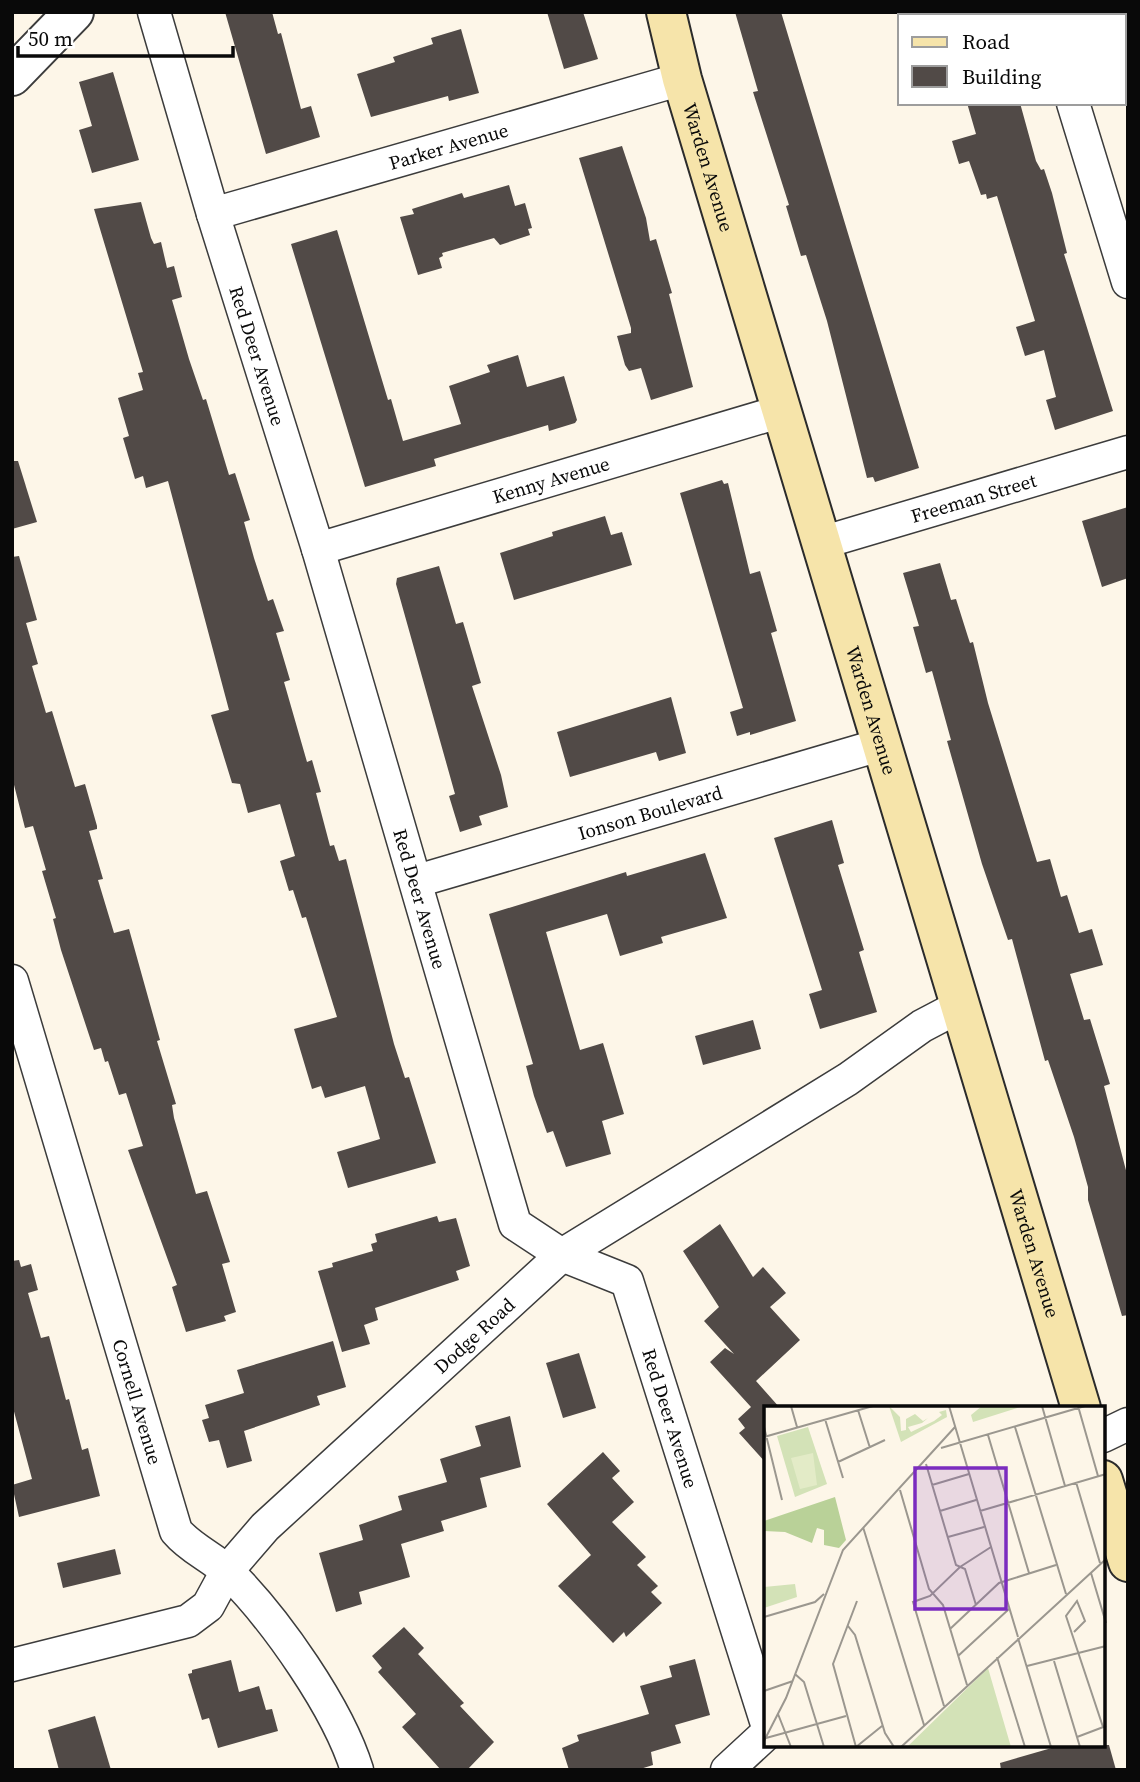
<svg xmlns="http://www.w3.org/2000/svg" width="1140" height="1782" font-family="'Source Serif 4',serif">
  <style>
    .building { fill: #514a47 }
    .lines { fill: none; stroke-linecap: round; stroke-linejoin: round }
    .minor-casing { stroke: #3c3c3c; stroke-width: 35 }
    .tertiary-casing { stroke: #3c3c3c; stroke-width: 42 }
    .secondary-casing { stroke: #2b2b2b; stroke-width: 42 }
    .minor { stroke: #fff; stroke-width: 32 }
    .tertiary { stroke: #fff; stroke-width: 38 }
    .secondary { stroke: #f6e4aa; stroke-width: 38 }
    .labels { text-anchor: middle; stroke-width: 7; stroke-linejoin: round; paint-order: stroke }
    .street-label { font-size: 19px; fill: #090909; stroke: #fff }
    .inset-road { fill: none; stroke: #9b978f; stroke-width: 2 }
    .view { fill: #7b2cbf; fill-opacity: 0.15; stroke: #7b2cbf; stroke-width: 3.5 }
    .inset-edge { fill: none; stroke: #090909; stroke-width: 3.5 }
  </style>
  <rect width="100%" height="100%" fill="#fdf6e8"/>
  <g class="building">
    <polygon points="225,12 272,12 278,34 281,33 301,109 311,106 320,137 266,154"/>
    <polygon points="547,12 583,12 598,59 564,69"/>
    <polygon points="735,12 781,12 919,468 875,482 873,477 867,478 827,321 806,255 801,256 786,206 789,205 753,92 758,91"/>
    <polygon points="461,29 479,93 449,101 448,96 371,117 357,74 395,62 393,57 433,44 431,38"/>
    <polygon points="113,72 139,160 92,173 79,130 92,126 79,82"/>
    <polygon points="967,103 1020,103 1036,161 1041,170 1044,169 1052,193 1067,253 1064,254 1113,411 1055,430 1046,400 1056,397 1044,350 1025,356 1016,327 1035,321 997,196 987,199 986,194 981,195 969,161 959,164 952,141 976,134"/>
    <polygon points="622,146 646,218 650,241 656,239 672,293 669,294 693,387 651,400 641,368 629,371 625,365 617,336 631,333 631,328 579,158"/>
    <polygon points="509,185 515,206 525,203 532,228 528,229 530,235 500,245 494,238 442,253 443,256 439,258 442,268 418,275 400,217 414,214 412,209 462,193 464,198"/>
    <polygon points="141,202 151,238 154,244 161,242 167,268 174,266 182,297 172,300 189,359 203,400 206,399 229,475 235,473 250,520 244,522 254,558 268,601 273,599 284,631 276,633 290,680 284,682 307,762 312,760 321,792 316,793 330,846 334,845 339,861 346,859 394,1044 405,1078 409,1077 436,1163 348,1188 337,1152 380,1139 365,1086 325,1098 321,1086 312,1089 294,1029 337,1017 306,917 302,918 293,890 289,891 280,861 295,856 280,804 248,813 240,784 232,783 211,715 229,710 168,481 146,488 143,476 135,479 123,438 129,436 118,398 143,390 138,373 143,372 94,209"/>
    <polygon points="337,230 388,400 391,399 403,441 461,424 449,386 490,372 487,365 518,355 527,387 564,376 577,420 575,423 549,431 548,425 434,459 436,466 365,487 291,244"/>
    <polygon points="12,461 18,461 37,522 12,529"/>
    <polygon points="722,480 724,484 728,483 750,574 760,571 777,631 771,633 796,721 750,735 750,732 737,736 730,712 743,708 680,493"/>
    <polygon points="1128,507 1128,578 1102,587 1082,521"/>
    <polygon points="605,516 611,535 622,532 632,565 514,600 500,553 553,536 552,532"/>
    <polygon points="19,556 37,620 26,623 38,664 32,666 46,713 52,711 75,787 85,784 97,826 97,829 89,831 103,879 98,880 114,933 129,929 160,1040 157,1041 176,1104 172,1105 174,1118 196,1194 207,1191 230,1262 222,1264 236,1312 224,1316 226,1321 186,1332 172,1287 177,1285 128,1150 143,1146 126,1093 119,1095 108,1061 105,1062 101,1048 94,1050 61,950 53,919 56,918 42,871 46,870 33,826 25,828 12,777 12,557"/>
    <polygon points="940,563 951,600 956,599 968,637 970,643 973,642 988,703 1037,862 1050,859 1061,897 1067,895 1079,933 1092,929 1103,965 1070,974 1084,1020 1090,1019 1110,1084 1104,1086 1128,1178 1128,1315 1122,1316 1088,1200 1088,1187 1074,1137 1048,1060 1045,1061 1012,939 1008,940 982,864 947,741 951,740 932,671 926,673 913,627 919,626 903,573"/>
    <polygon points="439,566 456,624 463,622 481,683 472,686 501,775 508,807 479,816 482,825 460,832 449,796 455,794 396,584 397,578"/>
    <polygon points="671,697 686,753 659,761 656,752 570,777 557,732"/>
    <polygon points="832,820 844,863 838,865 864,950 859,952 877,1012 820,1029 809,994 822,990 774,838"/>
    <polygon points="705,853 727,918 661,937 663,943 620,956 607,914 546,932 580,1050 603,1043 624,1114 602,1121 611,1154 566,1167 553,1131 547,1133 534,1096 526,1066 533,1064 489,914 626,872 627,876"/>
    <polygon points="753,1020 761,1049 703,1065 695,1036"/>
    <polygon points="437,1216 439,1222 456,1218 470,1266 456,1271 459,1280 375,1308 378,1320 364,1325 370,1344 342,1352 318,1271 333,1267 332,1263 373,1251 371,1244 377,1242 375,1234"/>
    <polygon points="720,1224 753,1277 763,1267 786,1293 770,1307 800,1340 756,1381 780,1408 766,1408 766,1463 739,1433 745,1428 738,1419 751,1407 710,1362 725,1348 734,1354 704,1321 719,1307 683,1251"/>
    <polygon points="19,1260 21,1267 31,1264 38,1290 28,1293 41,1338 49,1336 66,1400 69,1399 82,1450 88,1448 100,1496 19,1517 12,1485 32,1479 12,1404 12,1261"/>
    <polygon points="333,1341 346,1387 317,1396 320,1405 244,1431 252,1461 227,1468 219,1440 209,1442 202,1420 209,1418 205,1405 244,1393 237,1370"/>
    <polygon points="579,1353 596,1408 563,1418 546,1363"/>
    <polygon points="510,1416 521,1467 480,1478 487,1507 441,1521 444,1531 401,1544 410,1577 359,1592 362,1604 336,1612 319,1553 363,1540 359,1525 402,1510 398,1496 447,1482 440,1459 481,1446 475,1426"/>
    <polygon points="603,1452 620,1471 612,1478 634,1502 612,1522 646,1557 637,1565 658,1586 651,1592 662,1603 626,1637 624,1632 613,1643 558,1586 591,1555 547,1504"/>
    <polygon points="115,1549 121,1574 63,1588 57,1563"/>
    <polygon points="404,1627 424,1648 418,1654 464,1703 460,1706 494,1742 467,1770 441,1770 402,1727 416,1714 378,1672 382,1668 372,1656"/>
    <polygon points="695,1659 710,1715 675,1725 681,1743 651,1752 653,1765 637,1770 569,1770 562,1748 579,1741 577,1735 649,1714 640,1686 672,1677 669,1666"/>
    <polygon points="231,1660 239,1692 259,1686 266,1710 272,1709 278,1731 218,1748 209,1718 202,1720 188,1674 192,1673 192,1670"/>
    <polygon points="95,1716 111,1770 59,1770 48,1730"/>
    <polygon points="1062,1745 1109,1745 1116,1770 1001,1770 1000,1763"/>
  </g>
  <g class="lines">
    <g class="minor-casing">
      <g id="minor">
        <path id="s1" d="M 154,12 L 213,214 L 318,549 L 515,1224 L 562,1255 L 627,1281 L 766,1721"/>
        <polyline points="1046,12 1047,16"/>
        <polyline points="1073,103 1128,282"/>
        <path id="s2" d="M 213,214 L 682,79"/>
        <path id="s3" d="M 821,543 L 1128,452"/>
        <path id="s4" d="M 318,549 L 782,411"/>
        <path id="s5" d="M 417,881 L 883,744"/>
        <path id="s6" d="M 12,981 L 176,1531 C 192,1550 213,1557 230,1574 C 276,1620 338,1708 357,1770"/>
        <polyline points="1103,1436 1128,1424"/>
        <path id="s7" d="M 12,1665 L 188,1621 L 208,1606 L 227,1571 L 265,1527 L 562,1255 L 848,1079 L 922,1026 L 960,1006"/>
        <polyline points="727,1770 766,1734"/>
      </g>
    </g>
    <g class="tertiary-casing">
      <polyline id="tertiary" points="12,76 74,12"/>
    </g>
    <g class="secondary-casing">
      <g id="secondary">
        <path id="s8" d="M 666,12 L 682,79 L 1081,1408"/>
        <polyline points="1103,1480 1128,1562"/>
      </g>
    </g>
    <use href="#minor" class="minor"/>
    <use href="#tertiary" class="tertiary"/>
    <use href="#secondary" class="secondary"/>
  </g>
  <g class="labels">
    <g class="street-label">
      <text dy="7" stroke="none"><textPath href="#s2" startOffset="245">Parker Avenue</textPath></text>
      <text dy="7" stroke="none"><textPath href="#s8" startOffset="161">Warden Avenue</textPath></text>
      <text dy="7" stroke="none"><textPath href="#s1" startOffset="359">Red Deer Avenue</textPath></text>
      <text dy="7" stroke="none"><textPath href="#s4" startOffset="243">Kenny Avenue</textPath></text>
      <text dy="7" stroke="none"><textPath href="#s3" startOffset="159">Freeman Street</textPath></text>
      <text dy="7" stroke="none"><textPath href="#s8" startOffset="728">Warden Avenue</textPath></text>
      <text dy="7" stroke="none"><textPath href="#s5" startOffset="243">Ionson Boulevard</textPath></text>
      <text dy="7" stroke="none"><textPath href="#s1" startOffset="926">Red Deer Avenue</textPath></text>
      <text dy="7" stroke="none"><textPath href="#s8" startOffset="1295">Warden Avenue</textPath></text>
      <text dy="7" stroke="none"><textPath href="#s7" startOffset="588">Dodge Road</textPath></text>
      <text dy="7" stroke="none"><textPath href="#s6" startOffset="439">Cornell Avenue</textPath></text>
      <text dy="7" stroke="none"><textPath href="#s1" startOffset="1535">Red Deer Avenue</textPath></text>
    </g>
  </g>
  <g transform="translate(764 1406)">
    <rect width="341" height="341" fill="#fdf6e8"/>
    <path d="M 125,0 L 136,11 L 137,25 L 142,24 L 142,13 L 151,8 L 159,15 L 164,12 L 158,17 L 144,21 L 147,26 L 170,15 L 178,9 L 175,6 L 182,4 L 183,11 L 137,36 ZM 218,0 L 256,0 L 256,1 L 209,16 L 207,9 ZM 44,21 L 63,78 L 31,91 L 13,30 ZM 31,178 L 33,191 L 0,202 L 0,181 ZM 224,262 L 247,341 L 143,341 Z" fill="#d3e2b7"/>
    <path d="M 71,91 L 82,134 L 75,142 L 60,139 L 60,124 L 53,122 L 48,137 L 21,126 L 0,125 L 0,115 Z" fill="#b9d198"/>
    <path d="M 49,47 L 53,79 L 36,83 L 27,52 Z" fill="#e3ebc7"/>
    <path class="inset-road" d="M 27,0 L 33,21M 185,0 L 254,231M 278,0 L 301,80M 314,0 L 334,70M 94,4 L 106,42M 61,13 L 79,72M 0,21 L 18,94M 251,21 L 302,188M 224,29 L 265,167M 0,31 L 109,0M 177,42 L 321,0M 74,56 L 121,34M 162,58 L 192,159 L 201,163 L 212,199M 312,76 L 336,157M 168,79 L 205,68M 136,84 L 165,183 L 179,199 L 203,279M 176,105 L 212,94M 216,105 L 342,68M 99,121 L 160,319M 184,131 L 220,121M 327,167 L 342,217M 0,211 L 51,196 L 60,188M 84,220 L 91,229 L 121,327 L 130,341M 186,223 L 235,177 L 292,159M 310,226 L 321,215 L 313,195 L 302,210 L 339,321M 254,232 L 287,341M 194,250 L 245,203M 233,251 L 261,341M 290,255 L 316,341M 263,260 L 342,240M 31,268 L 40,276 L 60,341M 0,285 L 29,275M 180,300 L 149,196 L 166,190 L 196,161 L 227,141M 14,308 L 27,341M 313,331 L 342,320M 2,332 L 82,310M 0,335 L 22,292 L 79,144 L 191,21M 92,341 L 69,258 L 93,195M 92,341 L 118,320M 137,341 L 342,153"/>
    <path class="view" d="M 151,62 L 242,62 L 242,203 L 151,203 Z"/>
    <rect width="341" height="341" class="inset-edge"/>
  </g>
  <rect width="1140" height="1782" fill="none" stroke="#090909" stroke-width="28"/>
  <rect x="898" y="14" width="228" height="91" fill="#ffffff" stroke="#9d9d9d" stroke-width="2"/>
  <rect x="912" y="37" width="35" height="10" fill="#f6e4aa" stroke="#9d9d9d" stroke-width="2"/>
  <text x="962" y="49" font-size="21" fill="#090909">Road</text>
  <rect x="912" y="66" width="35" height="21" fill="#514a47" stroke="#9d9d9d" stroke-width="2"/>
  <text x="962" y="84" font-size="21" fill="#090909">Building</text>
  <path d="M18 46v10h215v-10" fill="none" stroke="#090909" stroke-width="3.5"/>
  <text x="28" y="46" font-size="21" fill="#090909" stroke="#ffffff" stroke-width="5" paint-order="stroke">50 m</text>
</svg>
